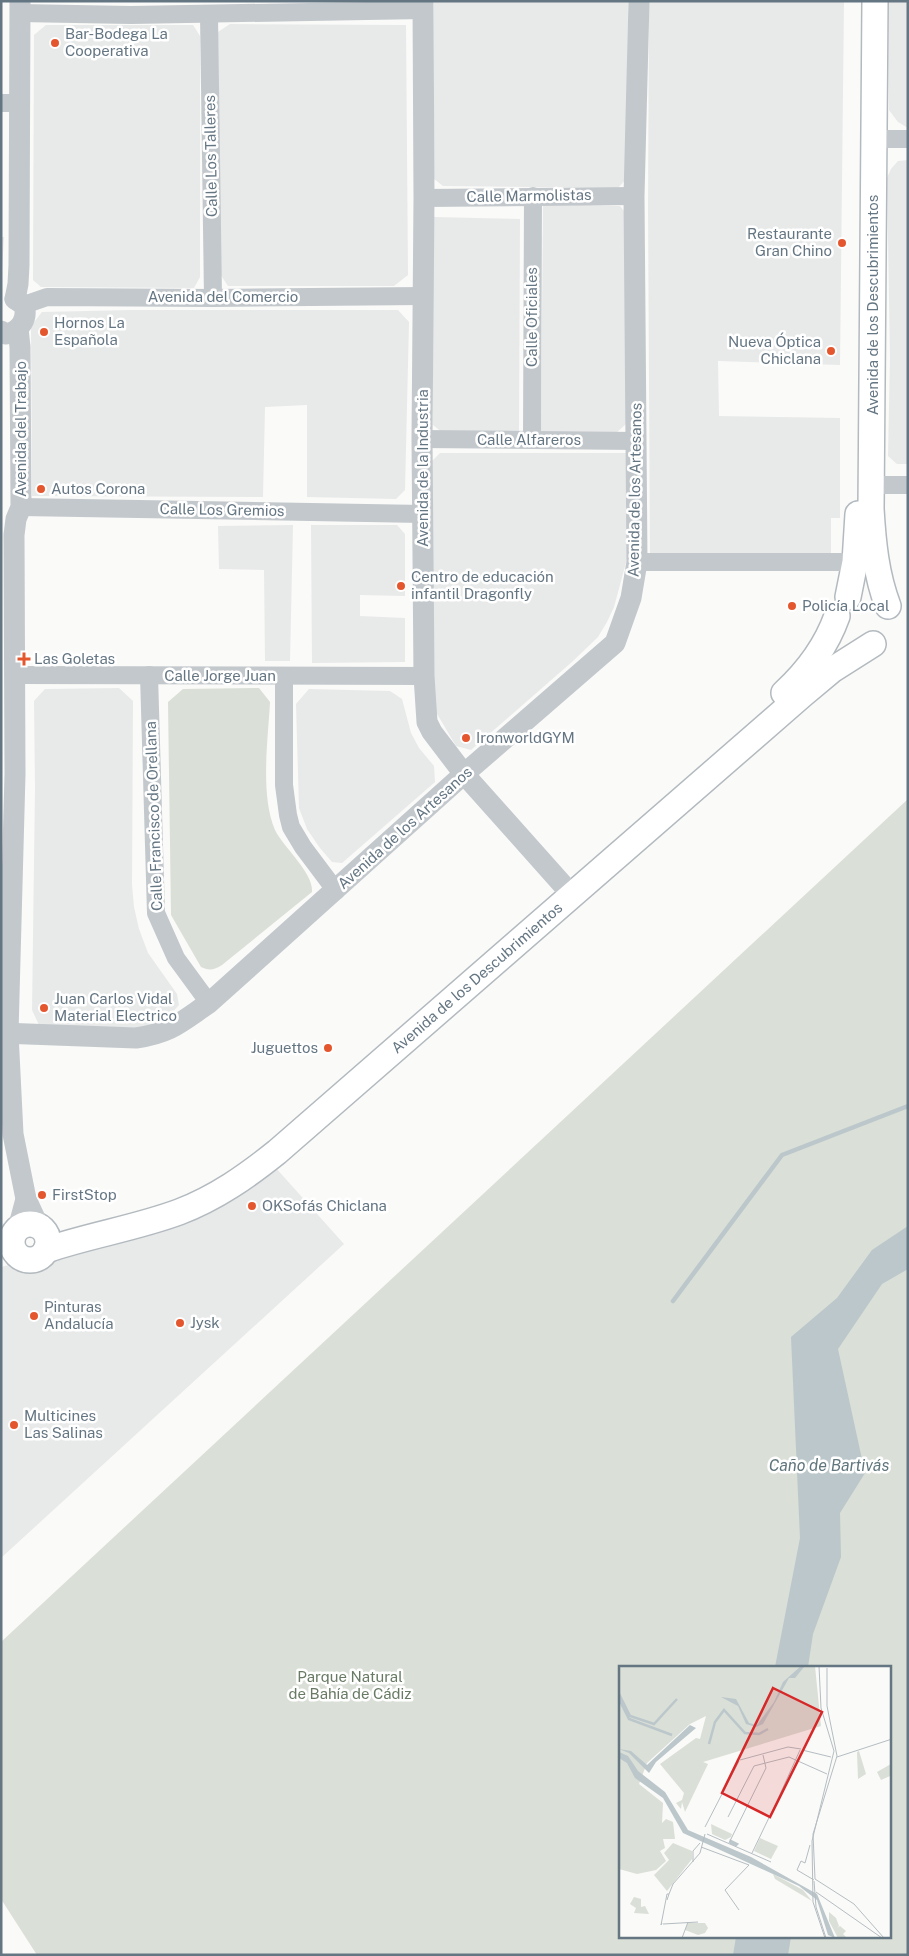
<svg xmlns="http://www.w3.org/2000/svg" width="909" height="1956" font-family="'Public Sans',sans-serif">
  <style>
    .built { fill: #e8e9e9 }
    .green { fill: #dadfd7; fill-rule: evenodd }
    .water { fill: #bbc7cb }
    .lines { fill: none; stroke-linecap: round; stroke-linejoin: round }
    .stream { stroke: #bbc7cb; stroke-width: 4.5 }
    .secondary-casing { stroke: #b3babf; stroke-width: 28 }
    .minor { stroke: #c3c8cc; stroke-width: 18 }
    .tertiary { stroke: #c3c8cc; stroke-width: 21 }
    .secondary { stroke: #fff; stroke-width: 25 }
    .poi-dot { fill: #e4572e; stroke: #fff; stroke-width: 2 }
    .labels { text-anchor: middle; stroke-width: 5; stroke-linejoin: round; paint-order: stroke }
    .poi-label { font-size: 15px; fill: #657683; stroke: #fff; text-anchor: start }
    .street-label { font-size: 15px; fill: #657683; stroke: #fff }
    .park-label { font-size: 15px; fill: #687a64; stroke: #fff }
    .water-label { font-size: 16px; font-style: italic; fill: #60757c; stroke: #fff }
    .inset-river { fill: none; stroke: #bbc7cb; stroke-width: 2.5 }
    .inset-road { fill: none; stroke: #b5bdc2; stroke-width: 1 }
    .view { fill: #d62828; fill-opacity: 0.15; stroke: #d62828; stroke-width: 2.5 }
    .inset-edge { fill: none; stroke: #657683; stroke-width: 2.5 }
  </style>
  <rect width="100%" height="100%" fill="#fafaf8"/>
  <g class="built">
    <polygon points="434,1 628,1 627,178 618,188 443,186 434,179"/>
    <polygon points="649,1 844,1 840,365 718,361 719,416 840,418 840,518 831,518 831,555 650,555 648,206"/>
    <polygon points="888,1 908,1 908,128 898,122 889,110"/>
    <polygon points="230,24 406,25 408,275 394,286 228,286 220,274 218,32"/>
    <polygon points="46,25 193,25 200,36 200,277 194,288 41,287 33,280 34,35"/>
    <polygon points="908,160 908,464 897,464 888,456 890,358 887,178 891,169 898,161"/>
    <polygon points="543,204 620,206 628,216 626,424 616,433 541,432"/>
    <polygon points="433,217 520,219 519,433 443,433 433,425"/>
    <polygon points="1,237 4,237 1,287"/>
    <polygon points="131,310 398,310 409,322 405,490 396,499 307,497 307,405 265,407 263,497 32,496 31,326 42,312"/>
    <polygon points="440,453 627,453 627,559 614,607 607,622 598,637 573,661 471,750 456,746 433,707 431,462"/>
    <polygon points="293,525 290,661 265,661 264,570 219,569 218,526"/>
    <polygon points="311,525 397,525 405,534 405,596 360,595 360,616 405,618 405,662 312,663"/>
    <polygon points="119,688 133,701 132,885 134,907 139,929 148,953 177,994 179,1005 167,1018 156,1025 143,1028 39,1025 32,1010 35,788 34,701 45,689"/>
    <polygon points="309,689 390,691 402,699 411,733 419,748 434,766 435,782 342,863 332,862 320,848 307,829 299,808 296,704"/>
    <polygon points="275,1167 344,1244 1,1558 1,1267 168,1225"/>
  </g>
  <g class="green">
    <path d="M 259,688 L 270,702 C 268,740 260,795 275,830 C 283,847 314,873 312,892 L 222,965 C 214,970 209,971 201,967 L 171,915 L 168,702 L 183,689 Z"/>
    <path d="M 908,799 L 908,1955 L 37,1955 L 1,1899 L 1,1642 ZM 620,1667 L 890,1667 L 890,1937 L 620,1937 Z"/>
  </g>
  <g class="water">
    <polygon points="908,1226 908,1269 882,1284 838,1349 865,1473 840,1513 841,1557 813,1634 808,1667 775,1667 800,1538 791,1337 837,1298 872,1250"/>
    <polygon points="736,1937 791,1937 788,1955 733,1955"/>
  </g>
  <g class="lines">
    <polyline class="stream" points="673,1301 782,1155 908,1106"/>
    <g class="secondary-casing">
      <g id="secondary">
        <path d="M 875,1 L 871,509 C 873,542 876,575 888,606"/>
        <polyline points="848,597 855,562 858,514"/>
        <path d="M 784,693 C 808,671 826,647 837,616"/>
        <circle cx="30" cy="1242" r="18"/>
        <path d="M 46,1250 C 90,1235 136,1228 179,1212 C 216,1198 247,1176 277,1152 L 802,695 L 832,670 L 873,644"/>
      </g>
    </g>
    <g class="minor">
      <polyline points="19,13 131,15 423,10"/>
      <polyline points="209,14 213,298"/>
      <polyline points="1,103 18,103"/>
      <polyline points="874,139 908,139"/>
      <polyline points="424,198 634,196"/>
      <polyline points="24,305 47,297 213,298 423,296"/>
      <polyline points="422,439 637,441"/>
      <polyline points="532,439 533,196"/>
      <polyline points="872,485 908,485"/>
      <polyline points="21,507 423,514"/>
      <polyline points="637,562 855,562"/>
      <polyline points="16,675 424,676"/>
      <polyline points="149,675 156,913 176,958 209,1003"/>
      <polyline points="284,676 284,785 288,815 291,827 303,847 336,891"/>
    </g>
    <g class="tertiary">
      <polyline points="423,1 424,198 422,439 424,676 427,722 432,732 464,774 563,885"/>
      <polyline points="15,299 18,284 19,265 20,1"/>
      <polyline points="18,329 20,347 21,507 16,519 14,535 15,774 8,1033 13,1134 26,1199 38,1225"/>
      <path d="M 1,331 L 6,334 C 21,331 28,318 24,305 L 15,299"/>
      <path d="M 1,1033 L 136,1038 C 171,1033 181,1022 209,1003 L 464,774 L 615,643 L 631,598 L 637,562 L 634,196 L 639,1"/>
      <polyline points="18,1229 26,1199"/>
    </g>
    <use href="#secondary" class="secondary"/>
  </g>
  <g class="poi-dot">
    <circle cx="55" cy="43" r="5"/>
    <circle cx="842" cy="243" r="5"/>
    <circle cx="44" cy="332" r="5"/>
    <circle cx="831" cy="351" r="5"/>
    <circle cx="41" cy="489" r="5"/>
    <circle cx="401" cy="586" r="5"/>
    <circle cx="792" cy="606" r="5"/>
    <path d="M21.5 651.5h5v5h5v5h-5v5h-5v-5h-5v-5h5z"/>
    <circle cx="466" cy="738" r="5"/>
    <circle cx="44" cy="1008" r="5"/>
    <circle cx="328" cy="1048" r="5"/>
    <circle cx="42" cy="1195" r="5"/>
    <circle cx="252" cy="1206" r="5"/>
    <circle cx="34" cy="1316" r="5"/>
    <circle cx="180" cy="1323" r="5"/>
    <circle cx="14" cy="1425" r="5"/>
  </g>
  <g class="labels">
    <g class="poi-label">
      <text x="65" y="39">Bar-Bodega La<tspan x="65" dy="17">Cooperativa</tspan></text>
      <text x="832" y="239" text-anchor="end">Restaurante<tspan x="832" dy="17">Gran Chino</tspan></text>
      <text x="54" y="328">Hornos La<tspan x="54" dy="17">Española</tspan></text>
      <text x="821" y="347" text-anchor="end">Nueva Óptica<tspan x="821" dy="17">Chiclana</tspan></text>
      <text x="51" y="494">Autos Corona</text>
      <text x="411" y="582">Centro de educación<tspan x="411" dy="17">infantil Dragonfly</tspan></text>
      <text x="802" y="611">Policía Local</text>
      <text x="34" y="664">Las Goletas</text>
      <text x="476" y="743">IronworldGYM</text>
      <text x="54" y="1004">Juan Carlos Vidal<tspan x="54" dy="17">Material Electrico</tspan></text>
      <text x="318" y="1053" text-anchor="end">Juguettos</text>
      <text x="52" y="1200">FirstStop</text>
      <text x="262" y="1211">OKSofás Chiclana</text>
      <text x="44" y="1312">Pinturas<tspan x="44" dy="17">Andalucía</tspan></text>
      <text x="190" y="1328">Jysk</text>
      <text x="24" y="1421">Multicines<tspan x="24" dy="17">Las Salinas</tspan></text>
    </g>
    <g class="street-label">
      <text transform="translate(211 156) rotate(-91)" y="5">Calle Los Talleres</text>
      <text transform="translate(529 196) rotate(-1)" y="5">Calle Marmolistas</text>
      <text x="223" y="302">Avenida del Comercio</text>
      <text transform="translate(873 305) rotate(-90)" y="5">Avenida de los Descubrimientos</text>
      <text transform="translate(532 317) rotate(-90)" y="5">Calle Oficiales</text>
      <text transform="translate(21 429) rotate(-90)" y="5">Avenida del Trabajo</text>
      <text x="529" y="445">Calle Alfareros</text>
      <text transform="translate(423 468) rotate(-90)" y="5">Avenida de la Industria</text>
      <text transform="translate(635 490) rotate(-89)" y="5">Avenida de los Artesanos</text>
      <text transform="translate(222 510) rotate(1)" y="5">Calle Los Gremios</text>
      <text x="220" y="681">Calle Jorge Juan</text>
      <text transform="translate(154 816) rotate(-92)" y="5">Calle Francisco de Orellana</text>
      <text transform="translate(405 828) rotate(-42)" y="5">Avenida de los Artesanos</text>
      <text transform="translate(477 978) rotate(-41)" y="5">Avenida de los Descubrimientos</text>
    </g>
    <g class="park-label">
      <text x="350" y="1682">Parque Natural<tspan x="350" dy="17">de Bahía de Cádiz</tspan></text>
    </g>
    <g class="water-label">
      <text x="829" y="1471">Caño de Bartivás</text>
    </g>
  </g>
  <g transform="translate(619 1666)">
    <rect width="272" height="272" fill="#fafaf8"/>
    <path d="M 0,0 L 196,0 L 202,60 L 84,96 L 89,98 L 66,146 L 63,136 L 62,143 L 57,137 L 63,134 L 65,127 L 41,98 L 77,72 L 81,73 L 87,50 L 71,58 L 28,97 L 20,118 L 44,137 L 43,157 L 47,153 L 54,156 L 56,173 L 44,173 L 46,182 L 41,185 L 47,195 L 37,204 L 18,208 L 0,203 ZM 240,85 L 247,108 L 239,113 L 238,86 ZM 272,98 L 272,114 L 271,110 L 262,114 L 258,106 ZM 92,158 L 113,168 L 112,171 L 106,174 L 93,168 ZM 141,172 L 159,180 L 152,193 L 135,185 ZM 54,177 L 73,185 L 73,193 L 48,225 L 35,209 L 50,194 L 45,187 ZM 154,208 L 184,224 L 193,235 L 156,213 ZM 15,231 L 22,233 L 22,241 L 26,240 L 30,248 L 15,247 L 17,242 L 11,238 ZM 210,246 L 217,252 L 220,260 L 218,262 L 221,260 L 227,265 L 224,268 L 228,272 L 219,272 L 210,255 ZM 69,257 L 86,257 L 89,262 L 86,267 L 79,269 L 66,264 Z" fill="#dadfd7"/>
    <path d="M 182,0 L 185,1 L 176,12 L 170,12 L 144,58 L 137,61 L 127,58 L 119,40 L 102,31 L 117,33 L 130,57 L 138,59 L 155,36 L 164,16 ZM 71,59 L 77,62 L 37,96 L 30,107 L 10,87 L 0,83 L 12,85 L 28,99 ZM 0,86 L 9,90 L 19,105 L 46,126 L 69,164 L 132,191 L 198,228 L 216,272 L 209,269 L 198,234 L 180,220 L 64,167 L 44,132 L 16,112 L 8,97 L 0,92 Z" fill="#bbc7cb"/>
    <path class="inset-river" d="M 0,28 L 11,50 L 35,58 L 58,33M 0,33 L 10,53 L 53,69M 90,78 L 96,56 L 105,44 L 126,67 L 140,68 L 149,63M 112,175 L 118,178 L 117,179 L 112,177 Z"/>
    <path class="inset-road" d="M 200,0 L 202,42 L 215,85 L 193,175 L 194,236 L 206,272M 183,84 L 212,91M 218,91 L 273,73M 121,94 L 169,81 L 182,83M 158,135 L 181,84M 109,151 L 135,100 L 170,91 L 208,108M 86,161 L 120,95M 88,168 L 152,196M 110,177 L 147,102 L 144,89M 191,179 L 186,197 L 182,195 L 178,204 L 195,214M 82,181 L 130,199 L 106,224 L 120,244M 133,187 L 158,135M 74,196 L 74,185 L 81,177M 196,213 L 194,168 L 218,90 L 208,40 L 208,2M 196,213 L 235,238 L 265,272M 195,215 L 197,241 L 207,272M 197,226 L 263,272M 50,228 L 54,218 L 81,187 L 86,168M 43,257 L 42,259 L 48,228 L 50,228 L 48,234M 44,258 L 79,256M 63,272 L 69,256"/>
    <path class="view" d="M 154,22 L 203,46 L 151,151 L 103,127 Z"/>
    <rect width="272" height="272" class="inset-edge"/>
  </g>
  <rect width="909" height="1956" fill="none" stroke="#657683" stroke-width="5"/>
</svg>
